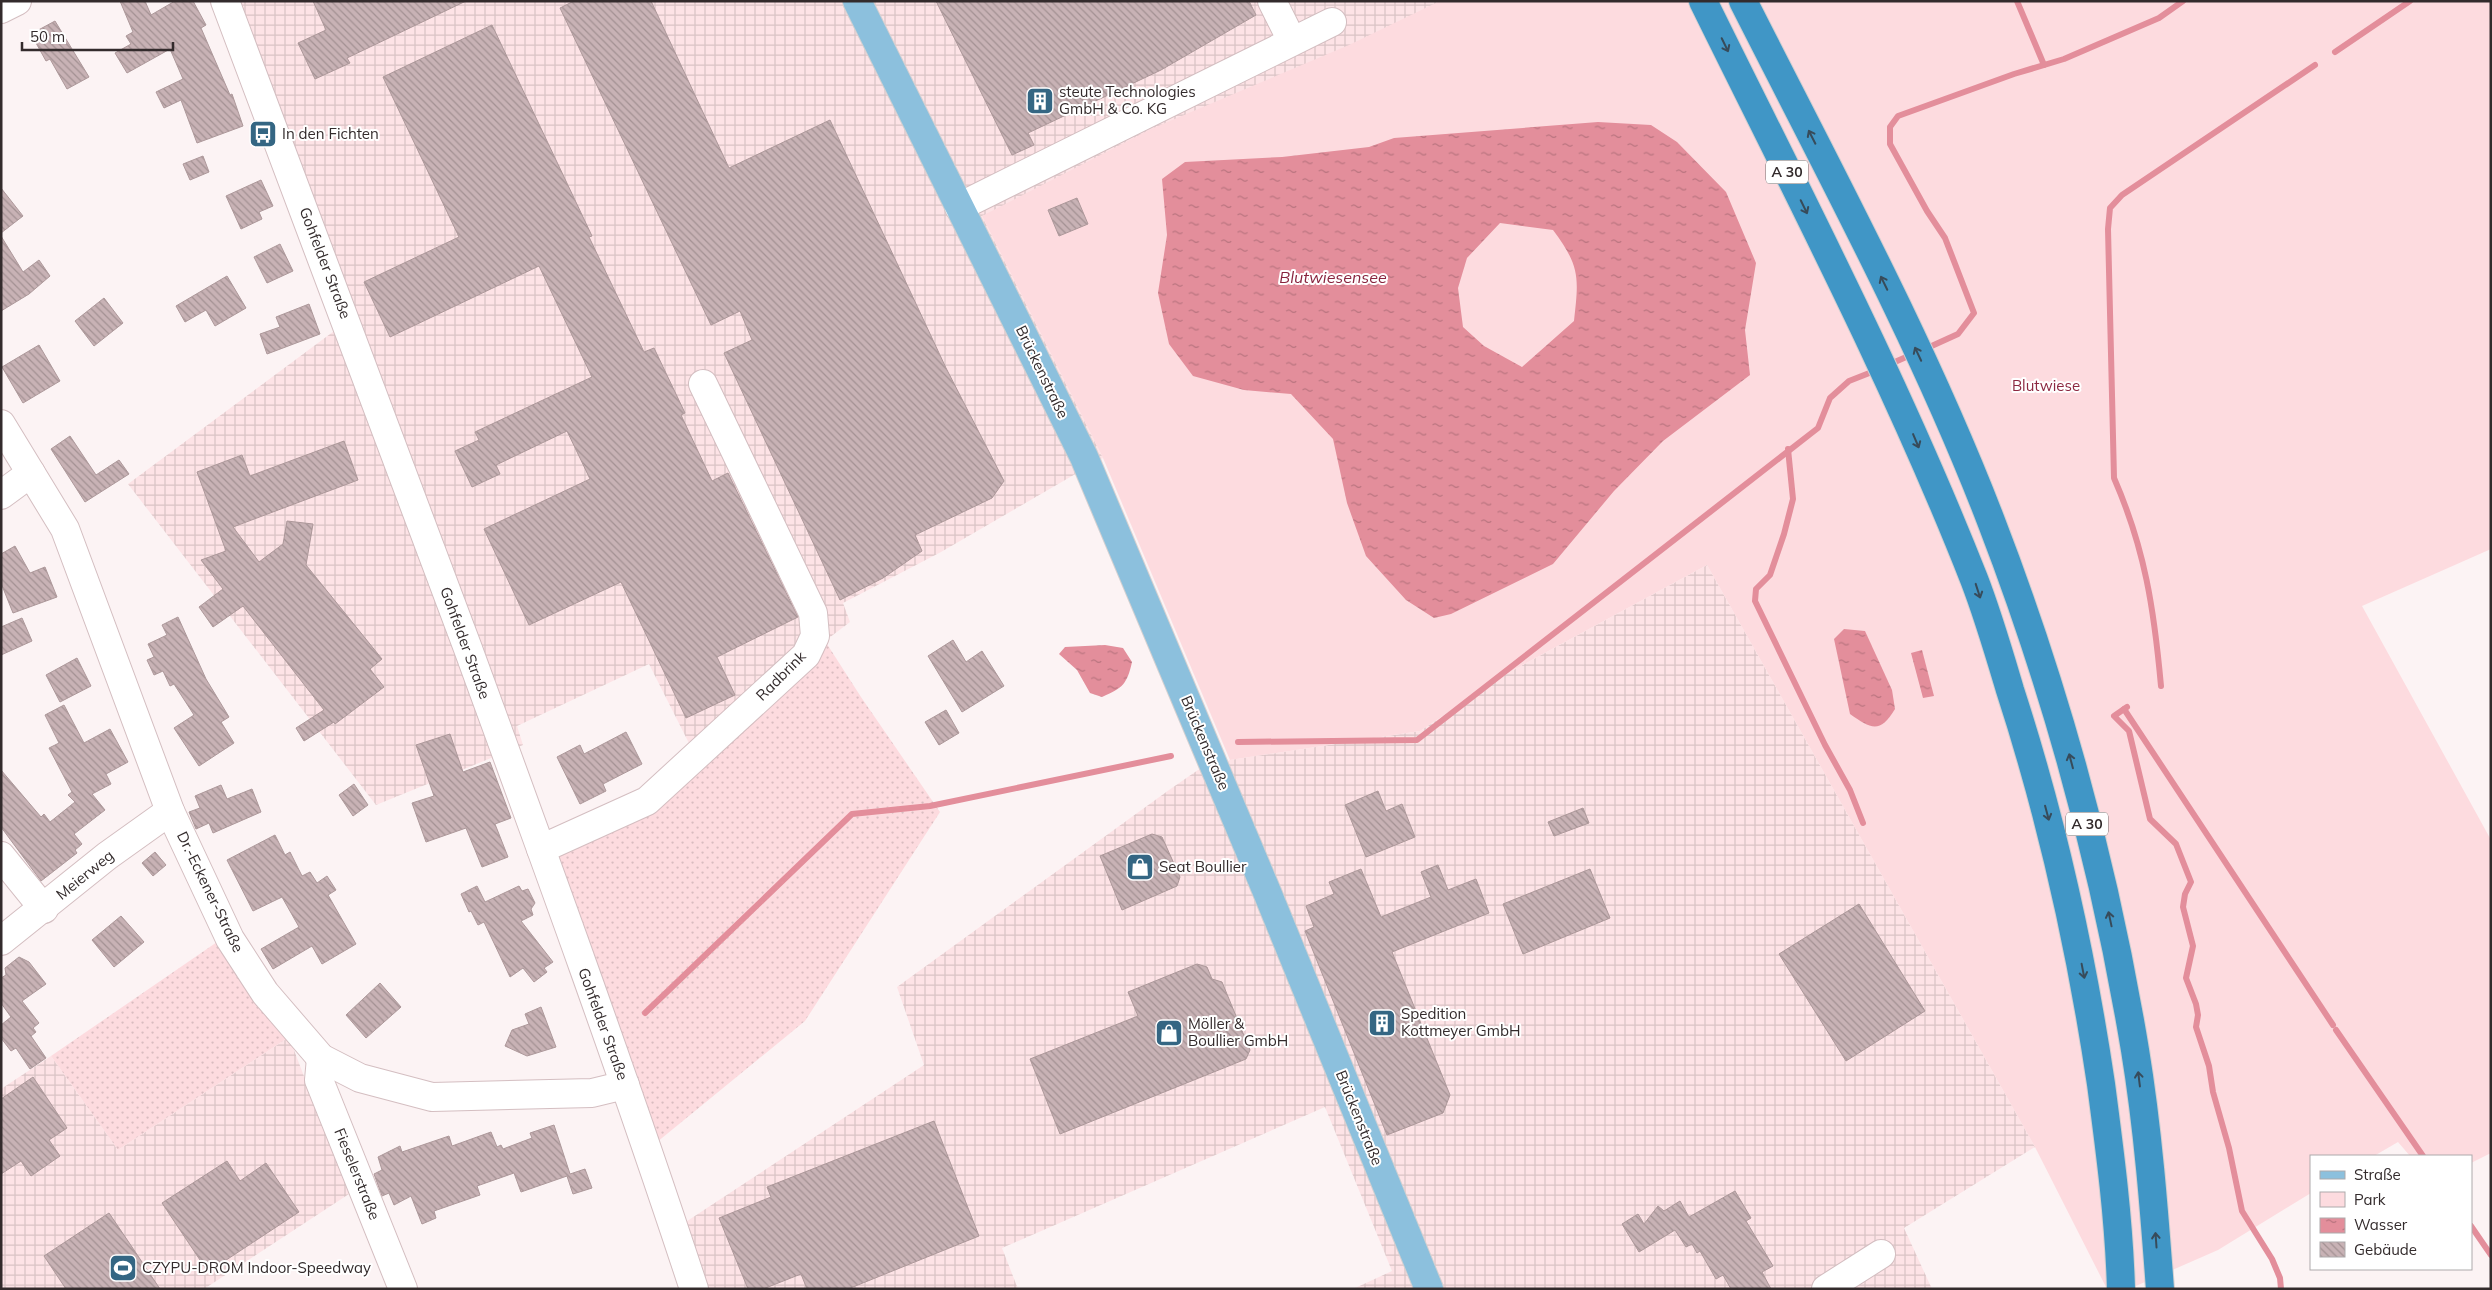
<svg xmlns="http://www.w3.org/2000/svg" width="2492" height="1290" font-family="Mulish,sans-serif">
  <style>
    .industrial { fill: url(#industrial-grid) }
    .grass { fill: url(#grass-dots) }
    .green { fill: #fddbdf }
    .water { fill: url(#water-ripples); fill-rule: evenodd }
    .lines { fill: none; stroke-linecap: round; stroke-linejoin: round }
    .stream { stroke: #e38e9b; stroke-width: 6 }
    .building { fill: url(#building-back-hatch); stroke: #ad989a }
    .minor-casing { stroke: #d4bec1; stroke-width: 30 }
    .major-casing { stroke: #d2d0d1; stroke-width: 30 }
    .highway-casing { stroke: #d2d0d1; stroke-width: 30 }
    .minor { stroke: #fff; stroke-width: 28 }
    .major { stroke: #8cc0dd; stroke-width: 28 }
    .highway { stroke: #4096c6; stroke-width: 28 }
    .oneway { stroke: #374b5a }
    .labels { text-anchor: middle; stroke-width: 4; stroke-linejoin: round; paint-order: stroke }
    .shield { fill: #fff; stroke: #706b6b; stroke-width: 1 }
    .shield-label { font-size: 14px; font-weight: bold; fill: #332b2c }
    .poi-label { font-size: 15px; fill: #332b2c; stroke: #fff; text-anchor: start }
    .street-label { font-size: 15px; fill: #332b2c; stroke: #fff }
    .park-label { font-size: 15px; fill: #8c2841; stroke: #fff }
    .water-label { font-size: 16px; font-style: italic; fill: #88243e; stroke: #fff }
  </style>
  <defs>
    <pattern id="industrial-grid" width="8" height="8" patternUnits="userSpaceOnUse" patternTransform="scale(1.25)"><rect width="8" height="8" fill="#fde3e6"/><path d="M0 4h8M4 0v8" fill="none" stroke="#d9c3c5"/></pattern>
    <pattern id="grass-dots" width="8" height="8" patternUnits="userSpaceOnUse" patternTransform="scale(1.25)"><rect width="8" height="8" fill="#fddbdf"/><path d="M2 2h.1M6 6h.1" fill="none" stroke="#d9bcc0" stroke-width="1.8" stroke-linecap="round"/></pattern>
    <pattern id="water-ripples" width="26" height="14" patternUnits="userSpaceOnUse" patternTransform="scale(1.25)"><rect width="26" height="14" fill="#e38e9b"/><path d="M2 4q2-2 4 0t4 0M15 11q2-2 4 0t4 0" fill="none" stroke="#b9747f"/></pattern>
    <pattern id="building-back-hatch" width="6" height="6" patternUnits="userSpaceOnUse" patternTransform="scale(1.25)"><rect width="6" height="6" fill="#c8b2b5"/><path d="M-1 5l2 2M0 0l6 6M5-1l2 2" fill="none" stroke="#a39193"/></pattern>
  </defs>
  <rect width="100%" height="100%" fill="#fcf3f4"/>
  <g class="industrial">
    <polygon points="235,1 1661,1 982,216 1103,458 941,552 843,603 850,622 825,641 699,763 649,664 517,726 523,745 376,805 128,484 357,314"/>
    <polygon points="1707,565 2035,1147 1904,1228 1932,1289 1353,1289 1392,1271 1325,1107 1002,1248 1018,1289 691,1289 672,1231 924,1065 897,987 1169,790 1198,770 1230,760 1420,731 1508,673"/>
    <polygon points="289,1037 349,1194 204,1289 1,1289 1,1089 51,1056 118,1150"/>
  </g>
  <g class="grass">
    <polygon points="825,641 861,697 940,812 805,1021 651,1147 556,855 653,805"/>
    <polygon points="220,940 289,1037 118,1150 51,1056"/>
  </g>
  <polygon class="green" points="1440,1 2491,1 2491,549 2362,606 2491,840 2491,1153 2471,1163 2471,1156 2410,1156 2398,1142 2374,1156 2311,1156 2311,1193 2218,1250 2129,1289 2107,1289 2035,1147 1707,565 1508,673 1420,731 1230,760 1103,458 982,216 1151,129 1349,45"/>
  <g class="water">
    <path d="M 1598,122 L 1651,125 L 1677,142 L 1726,192 L 1756,263 L 1745,330 L 1750,375 L 1663,441 L 1614,491 L 1553,564 L 1451,614 L 1434,618 L 1406,600 L 1366,556 L 1347,503 L 1333,439 L 1291,394 L 1244,390 L 1193,376 L 1169,344 L 1158,293 L 1167,235 L 1162,179 L 1185,162 L 1282,157 L 1369,147 L 1394,138 ZM 1500,223 L 1553,230 C 1580,266 1579,277 1574,321 L 1522,367 L 1484,346 L 1463,327 L 1458,288 L 1467,258 Z"/>
    <path d="M 1844,629 L 1865,631 L 1892,690 L 1895,709 C 1880,734 1871,729 1850,714 L 1834,639 Z"/>
    <path d="M 1105,645 L 1123,648 L 1132,662 C 1127,684 1123,688 1102,697 L 1090,693 L 1077,670 L 1059,654 L 1065,647 Z"/>
    <polygon points="1922,650 1934,696 1923,698 1911,653"/>
  </g>
  <g class="lines">
    <g class="stream">
      <polyline points="2017,1 2044,65"/>
      <polyline points="2335,52 2410,1"/>
      <polyline points="1925,349 1958,334 1974,313 1945,238 1927,211 1890,144 1890,127 1898,116 2014,74 2064,59 2159,18 2183,1"/>
      <polyline points="1888,365 1913,354"/>
      <polyline points="1788,449 1793,499 1784,534 1770,575 1756,589 1755,601 1825,745 1850,790 1863,823"/>
      <path d="M 2161,686 C 2154,609 2145,549 2114,478 L 2108,229 L 2110,208 L 2122,195 L 2315,65"/>
      <polyline points="2127,707 2114,716 2129,731 2150,819 2176,844 2191,882 2185,894 2183,907 2193,946 2186,978 2196,1004 2198,1015 2196,1027 2209,1066 2213,1092 2229,1148 2242,1211 2272,1259 2280,1278 2281,1289"/>
      <polyline points="2124,709 2333,1025"/>
      <polyline points="1238,742 1417,740 1818,428 1830,398 1849,381 1877,370"/>
      <polyline points="645,1013 852,814 930,806 1171,756"/>
      <polyline points="2336,1030 2423,1156"/>
      <polyline points="2471,1226 2491,1255"/>
    </g>
  </g>
  <g class="building">
    <polygon points="120,1 145,1 151,15 175,1 193,1 206,25 201,28 230,95 232,94 243,126 197,143 181,100 164,108 156,92 183,79 170,49 127,73 115,53 131,44 126,36 133,32"/>
    <polygon points="313,1 466,1 347,58 350,63 315,79 298,43 326,30"/>
    <polygon points="574,1 651,1 729,168 830,120 946,368 1004,481 992,498 915,535 922,551 883,578 840,600 724,353 752,340 740,311 711,325 560,8"/>
    <polygon points="936,1 1249,1 1256,15 1161,70 1028,133 1034,145 1012,155"/>
    <polygon points="55,21 89,77 67,89 50,59 46,61 31,34"/>
    <polygon points="492,25 592,236 589,237 644,352 654,348 685,413 681,415 712,481 728,473 798,617 717,657 735,695 686,718 621,582 529,625 484,529 590,479 567,431 496,465 500,474 472,487 455,451 479,440 475,432 592,377 539,266 390,337 364,282 459,237 383,77"/>
    <polygon points="203,156 209,172 190,180 183,164"/>
    <polygon points="261,180 273,206 259,212 262,219 241,229 226,196"/>
    <polygon points="1,188 23,216 1,233"/>
    <polygon points="1077,198 1088,224 1059,236 1048,210"/>
    <polygon points="1,236 23,272 39,260 50,276 29,294 1,311"/>
    <polygon points="280,244 293,271 267,283 254,257"/>
    <polygon points="227,276 246,308 215,326 206,310 185,322 176,306"/>
    <polygon points="104,298 123,323 94,346 75,321"/>
    <polygon points="309,304 320,334 267,354 260,334 280,327 276,317"/>
    <polygon points="39,345 60,381 23,403 2,367"/>
    <polygon points="70,436 96,475 119,460 129,474 85,502 51,449"/>
    <polygon points="344,441 358,480 233,527 259,562 283,544 287,521 313,524 306,565 382,659 370,669 384,687 335,724 334,722 304,741 296,728 324,710 243,606 213,627 199,607 223,589 201,560 226,551 197,472 242,455 250,476"/>
    <polygon points="15,546 30,573 45,567 57,597 13,613 1,583 1,554"/>
    <polygon points="178,617 206,679 229,717 221,722 234,743 199,766 174,728 194,715 174,684 170,686 163,671 154,675 147,660 154,657 148,644 167,635 162,625"/>
    <polygon points="22,618 32,641 1,655 1,627"/>
    <polygon points="953,640 966,662 982,651 1004,686 962,712 928,656"/>
    <polygon points="77,658 91,686 60,702 46,675"/>
    <polygon points="64,705 84,743 110,729 128,762 106,774 111,784 92,794 105,810 74,834 82,844 75,850 77,853 41,881 1,827 1,770 41,817 44,814 50,822 75,802 68,795 72,792 49,748 59,743 45,715"/>
    <polygon points="946,710 959,733 939,745 925,722"/>
    <polygon points="626,732 642,764 603,784 606,791 580,804 557,757 580,745 584,754"/>
    <polygon points="450,734 463,772 490,762 511,818 495,824 508,857 482,867 466,828 426,842 412,803 434,796 416,745"/>
    <polygon points="354,784 368,805 353,816 339,795"/>
    <polygon points="221,785 227,799 252,789 261,812 213,833 209,823 196,829 189,812 200,808 195,796"/>
    <polygon points="1378,791 1386,811 1402,804 1415,837 1366,857 1345,805"/>
    <polygon points="1583,808 1589,823 1554,836 1548,822"/>
    <polygon points="1152,834 1162,837 1180,877 1177,886 1122,910 1100,856"/>
    <polygon points="275,835 285,855 290,852 302,876 310,872 317,883 327,876 336,890 328,895 356,944 322,964 312,946 273,969 261,949 299,927 282,897 253,911 227,860"/>
    <polygon points="155,852 166,865 153,876 142,863"/>
    <polygon points="1438,865 1448,890 1476,879 1489,913 1392,952 1450,1095 1443,1113 1387,1135 1305,931 1314,927 1306,906 1334,894 1329,882 1361,869 1381,917 1431,897 1421,872"/>
    <polygon points="1590,869 1610,918 1523,954 1503,904"/>
    <polygon points="477,886 485,902 519,886 522,891 528,889 535,903 531,909 533,915 521,921 553,962 544,968 547,972 534,982 523,968 510,977 484,922 478,925 471,911 469,912 461,894"/>
    <polygon points="1859,904 1925,1011 1846,1061 1779,954"/>
    <polygon points="121,916 144,942 114,967 92,940"/>
    <polygon points="19,957 29,962 46,984 22,1001 39,1023 33,1028 36,1032 31,1036 46,1058 30,1069 16,1048 11,1051 1,1038 1,1025 11,1017 1,1003 1,978 6,975 5,968"/>
    <polygon points="1197,964 1207,967 1212,979 1222,982 1250,1050 1246,1059 1060,1134 1030,1059 1138,1016 1128,992"/>
    <polygon points="380,983 401,1007 366,1038 346,1015"/>
    <polygon points="541,1007 556,1047 527,1056 505,1046 512,1030 529,1024 525,1014"/>
    <polygon points="33,1077 67,1128 49,1140 60,1156 31,1176 21,1161 1,1174 1,1099"/>
    <polygon points="934,1121 979,1236 848,1289 807,1289 801,1274 763,1289 748,1289 719,1218 771,1197 767,1187"/>
    <polygon points="554,1125 570,1174 585,1169 592,1188 573,1194 567,1176 521,1192 514,1173 477,1186 480,1195 434,1211 436,1218 422,1224 411,1196 394,1205 389,1193 382,1196 374,1174 382,1170 378,1157 400,1146 402,1152 449,1136 452,1146 491,1132 497,1147 501,1145 503,1149 532,1138 530,1133"/>
    <polygon points="227,1161 240,1181 266,1163 299,1212 208,1272 162,1203"/>
    <polygon points="1735,1191 1751,1218 1746,1221 1773,1266 1762,1272 1771,1289 1731,1289 1723,1275 1716,1279 1700,1251 1697,1253 1692,1244 1686,1247 1675,1230 1639,1252 1622,1224 1638,1214 1644,1224 1658,1206 1664,1211 1680,1201 1689,1217"/>
    <polygon points="109,1213 132,1247 160,1289 66,1289 44,1256"/>
  </g>
  <g class="lines">
    <g class="minor-casing">
      <g id="minor">
        <path d="M 225,1 C 307,216 387,431 467,646 C 545,859 623,1073 694,1289"/>
        <polyline points="1272,1 1292,41"/>
        <polyline points="1,9 17,1"/>
        <polyline points="959,207 1332,22"/>
        <polyline points="1,424 65,529 170,811 230,939 265,993 321,1058 360,1078 432,1097 592,1093 625,1085"/>
        <polyline points="1,495 31,473"/>
        <polyline points="541,849 647,801 806,655 815,636 813,613 703,384"/>
        <polyline points="1,856 44,909"/>
        <polyline points="1,941 107,856 170,811"/>
        <polyline points="321,1058 319,1080 403,1289"/>
        <polyline points="1826,1289 1881,1254"/>
      </g>
    </g>
    <g class="major-casing">
      <polyline id="major" points="857,1 1084,457 1267,892 1429,1289"/>
    </g>
    <g class="highway-casing">
      <g id="highway">
        <path d="M 1703,1 C 1797,192 1896,381 1974,579 C 1988,615 1999,653 2010,690 C 2052,819 2081,950 2101,1084 C 2110,1152 2119,1220 2121,1289"/>
        <path d="M 1743,1 C 1829,171 1923,344 1991,521 C 2057,692 2105,869 2135,1050 C 2148,1129 2154,1209 2160,1289"/>
      </g>
    </g>
    <use href="#minor" class="minor"/>
    <use href="#major" class="major"/>
    <use href="#highway" class="highway"/>
  </g>
  <defs><path id="oneway-shaft" d="M-6 0H5M1.5-3L5.5 0L1.5 3" fill="none" stroke-width="1.6" stroke-linecap="round" stroke-linejoin="round" transform="scale(1.25)"/></defs>
  <g class="oneway">
    <use href="#oneway-shaft" transform="translate(1725 45) rotate(64)"/>
    <use href="#oneway-shaft" transform="translate(1812 137) rotate(-117)"/>
    <use href="#oneway-shaft" transform="translate(1804 207) rotate(64)"/>
    <use href="#oneway-shaft" transform="translate(1884 283) rotate(-116)"/>
    <use href="#oneway-shaft" transform="translate(1918 354) rotate(-115)"/>
    <use href="#oneway-shaft" transform="translate(1916 441) rotate(67)"/>
    <use href="#oneway-shaft" transform="translate(1978 591) rotate(72)"/>
    <use href="#oneway-shaft" transform="translate(2071 761) rotate(-105)"/>
    <use href="#oneway-shaft" transform="translate(2047 813) rotate(75)"/>
    <use href="#oneway-shaft" transform="translate(2110 919) rotate(-102)"/>
    <use href="#oneway-shaft" transform="translate(2083 971) rotate(79)"/>
    <use href="#oneway-shaft" transform="translate(2139 1079) rotate(-97)"/>
    <use href="#oneway-shaft" transform="translate(2156 1240) rotate(-94)"/>
  </g>
  <defs>
    <g id="building-square" transform="scale(1.4375)"><rect x="-9" y="-9" width="18" height="18" rx="4" fill="#346683" stroke="#fff"/><path d="M-4-6H4V6H1V3H-1V6H-4ZM-2.5-4.3h1.7v1.8h-1.7ZM.8-4.3h1.7v1.8H.8ZM-2.5-1h1.7V.8h-1.7ZM.8-1h1.7V.8H.8Z" fill="#fff"/></g>
    <g id="bus-square" transform="scale(1.4375)"><rect x="-9" y="-9" width="18" height="18" rx="4" fill="#346683" stroke="#fff"/><path d="M-5-6H5V4H4V6H2V4H-2V6H-4V4H-5ZM-3.5-4V0h7V-4ZM-3.5 1.2v1.5H-2V1.2ZM2 1.2v1.5H3.5V1.2Z" fill="#fff"/></g>
    <g id="shop-square" transform="scale(1.4375)"><rect x="-9" y="-9" width="18" height="18" rx="4" fill="#346683" stroke="#fff"/><path d="M-5-2.5h2.3a2.7 3.5 0 0 1 5.4 0H5L5.5 6h-11ZM-1.5-2.5h3a1.5 2.3 0 0 0-3 0Z" fill="#fff"/></g>
    <g id="stadium-square" transform="scale(1.4375)"><rect x="-9" y="-9" width="18" height="18" rx="4" fill="#346683" stroke="#fff"/><path d="M0-5a6.5 5 0 1 0 0 10a6.5 5 0 1 0 0-10ZM-3.5-1.8h7v3.6h-7Z" fill="#fff"/></g>
  </defs>
  <g fill-rule="evenodd">
    <use href="#building-square" x="1040" y="101"/>
    <use href="#bus-square" x="263" y="134"/>
    <use href="#shop-square" x="1140" y="867"/>
    <use href="#building-square" x="1382" y="1023"/>
    <use href="#shop-square" x="1169" y="1033"/>
    <use href="#stadium-square" x="123" y="1268"/>
  </g>
  <g class="labels">
    <g class="shield">
      <rect x="1766" y="160.5" width="42" height="23" rx="4"/>
      <rect x="2066" y="812.5" width="42" height="23" rx="4"/>
    </g>
    <g class="shield-label">
      <text x="1787" y="177">A 30</text>
      <text x="2087" y="829">A 30</text>
    </g>
    <g class="poi-label">
      <text x="1059" y="97">steute Technologies<tspan x="1059" dy="17">GmbH &amp; Co. KG</tspan></text>
      <text x="282" y="139">In den Fichten</text>
      <text x="1159" y="872">Seat Boullier</text>
      <text x="1401" y="1019">Spedition<tspan x="1401" dy="17">Kottmeyer GmbH</tspan></text>
      <text x="1188" y="1029">Möller &amp;<tspan x="1188" dy="17">Boullier GmbH</tspan></text>
      <text x="142" y="1273">CZYPU-DROM Indoor-Speedway</text>
    </g>
    <g class="street-label">
      <text transform="translate(325 263) rotate(69)" y="5">Gohfelder Straße</text>
      <text transform="translate(1042 372) rotate(64)" y="5">Brückenstraße</text>
      <text transform="translate(465 643) rotate(70)" y="5">Gohfelder Straße</text>
      <text transform="translate(781 676) rotate(-45)" y="5">Radbrink</text>
      <text transform="translate(1205 743) rotate(67)" y="5">Brückenstraße</text>
      <text transform="translate(85 875) rotate(-39)" y="5">Meierweg</text>
      <text transform="translate(210 892) rotate(64)" y="5">Dr.-Eckener-Straße</text>
      <text transform="translate(603 1024) rotate(70)" y="5">Gohfelder Straße</text>
      <text transform="translate(1359 1118) rotate(68)" y="5">Brückenstraße</text>
      <text transform="translate(357 1174) rotate(68)" y="5">Fieselerstraße</text>
    </g>
    <g class="park-label">
      <text x="2046" y="391">Blutwiese</text>
    </g>
    <g class="water-label">
      <text x="1333" y="283">Blutwiesensee</text>
    </g>
  </g>
  <rect width="2492" height="1290" fill="none" stroke="#332b2c" stroke-width="5"/>
  <rect x="2310" y="1155" width="162" height="115" fill="#ffffff" stroke="#adaaab"/>
  <rect x="2320" y="1171" width="25" height="8" fill="#8cc0dd" stroke="#adaaab"/>
  <text x="2354" y="1180" font-size="15" fill="#332b2c">Straße</text>
  <rect x="2320" y="1192" width="25" height="15" fill="#fddbdf" stroke="#adaaab"/>
  <text x="2354" y="1205" font-size="15" fill="#332b2c">Park</text>
  <rect x="2320" y="1218" width="25" height="15" fill="url(#water-ripples)" stroke="#adaaab"/>
  <text x="2354" y="1230" font-size="15" fill="#332b2c">Wasser</text>
  <rect x="2320" y="1242" width="25" height="15" fill="url(#building-back-hatch)" stroke="#adaaab"/>
  <text x="2354" y="1255" font-size="15" fill="#332b2c">Gebäude</text>
  <path d="M22 42v8h151v-8" fill="none" stroke="#332b2c" stroke-width="2.5"/>
  <text x="30" y="42" font-size="15" fill="#332b2c" stroke="#ffffff" stroke-width="4" paint-order="stroke">50 m</text>
</svg>
